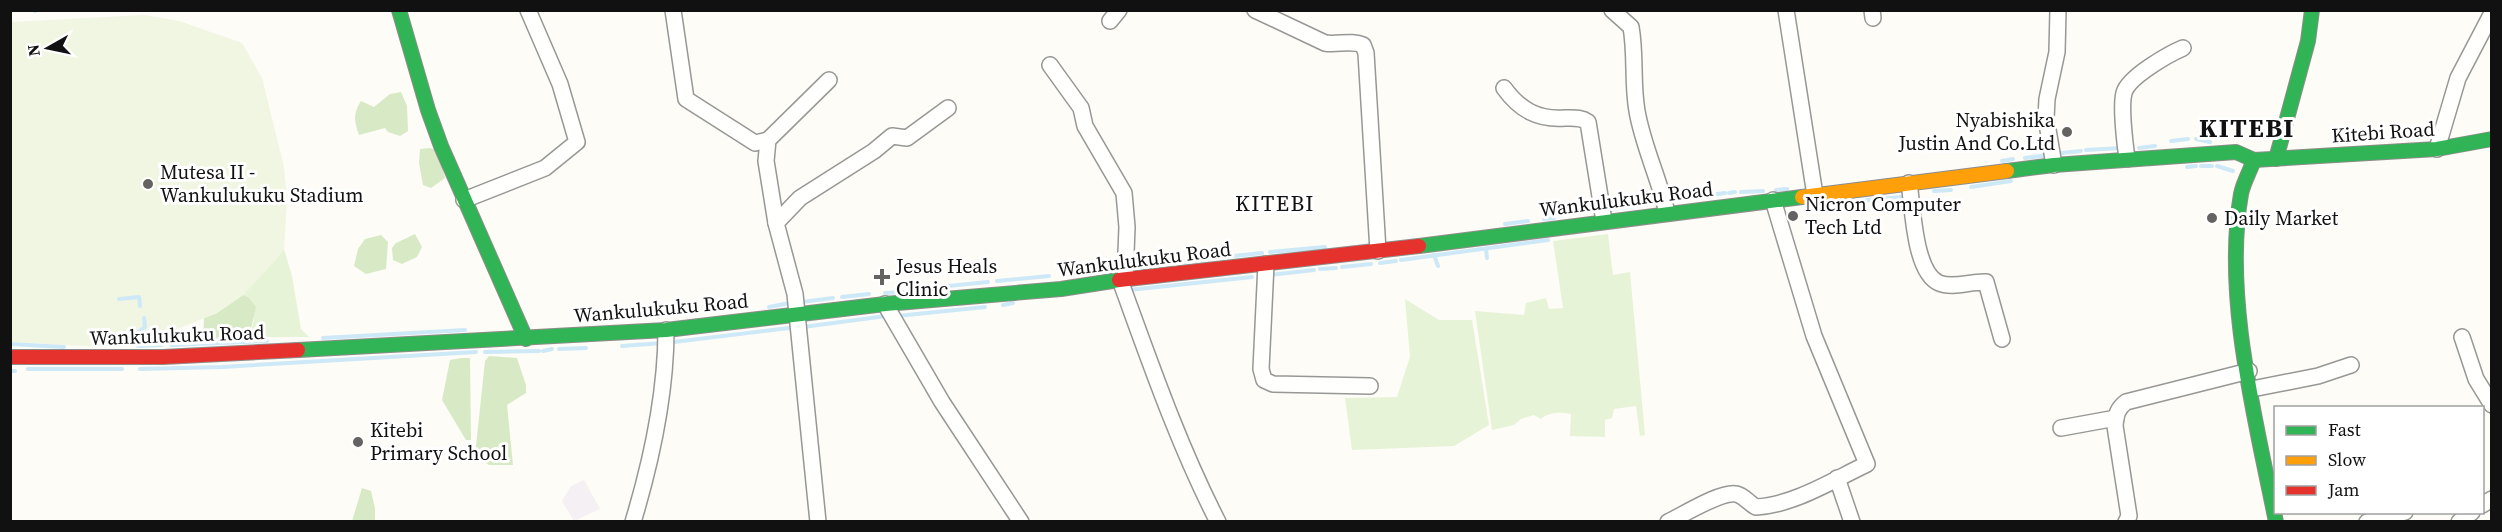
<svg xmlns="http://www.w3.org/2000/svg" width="2502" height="532" font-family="'Source Serif 4',serif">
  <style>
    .industrial { fill: #f5f0f3 }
    .green { fill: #e7f3d7 }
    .forest { fill: #d8eac5 }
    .pitch { fill: #f0f6e1 }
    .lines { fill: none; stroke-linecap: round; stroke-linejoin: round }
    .stream { stroke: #cde8f7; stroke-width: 4 }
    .street-casing { stroke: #979795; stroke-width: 18 }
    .fast-casing { stroke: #8e8d8b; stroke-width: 16 }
    .slow-casing { stroke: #8e8d8b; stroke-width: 16 }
    .jam-casing { stroke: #8e8d8b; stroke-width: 16 }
    .street { stroke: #fffffe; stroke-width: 15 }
    .fast { stroke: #30b455; stroke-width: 14 }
    .slow { stroke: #ff9f0a; stroke-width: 14 }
    .jam { stroke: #e5322d; stroke-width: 14 }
    .poi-dot { fill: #646362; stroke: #fff; stroke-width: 2 }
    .labels { text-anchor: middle; stroke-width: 6; stroke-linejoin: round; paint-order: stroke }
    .poi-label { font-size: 20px; fill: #111; stroke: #fff; text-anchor: start }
    .street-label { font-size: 20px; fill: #111; stroke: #fff }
    .quarter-label { font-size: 22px; letter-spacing: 1.5px; fill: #111; stroke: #fff }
    .district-label { font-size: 26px; font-weight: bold; letter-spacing: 1.5px; fill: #111; stroke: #fff }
  </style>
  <rect width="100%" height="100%" fill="#fdfcf7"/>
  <polygon class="industrial" points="584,480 600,509 574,521 562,501 571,486"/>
  <g class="green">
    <path d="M 1608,234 L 1613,275 L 1630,272 L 1645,435 L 1640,436 L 1636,406 L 1614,409 L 1612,418 L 1605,420 L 1605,437 L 1570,436 L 1571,414 C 1561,412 1549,412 1541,419 L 1534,415 L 1521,419 L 1514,425 L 1492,430 L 1475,311 L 1524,315 L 1526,303 L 1546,298 L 1549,309 L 1563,308 L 1553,241 Z"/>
    <polygon points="284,249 292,276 301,329 309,337 249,337 254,320 248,297 243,295"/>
    <polygon points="1405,299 1439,320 1472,320 1489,425 1454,446 1352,450 1345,398 1397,397 1410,357"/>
  </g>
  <g class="forest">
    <path d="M 401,92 L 407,106 L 408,131 L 400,136 L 388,132 L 385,128 L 359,135 C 354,120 353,114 361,101 L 374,107 L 390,94 Z"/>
    <polygon points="430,148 438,151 445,178 431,188 423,185 419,163 420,149"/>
    <polygon points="415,234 422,247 417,257 402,264 393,260 392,248 396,243"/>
    <polygon points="381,235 388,242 386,269 366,274 354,266 358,249 365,239"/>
    <polygon points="243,295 248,297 256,307 249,337 203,340 204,318 217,313"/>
    <polygon points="489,356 517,358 526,385 526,393 507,405 513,465 489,465 475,455 485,361"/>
    <polygon points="461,358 470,358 471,440 466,440 442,400 450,360"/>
    <polygon points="362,488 371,491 375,508 375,521 352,521"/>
  </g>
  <polygon class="pitch" points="145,15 179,21 242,43 262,78 284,167 287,201 284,249 275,261 243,295 217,313 155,338 101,347 11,342 11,22"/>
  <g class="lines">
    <g class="stream">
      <polyline points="35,10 35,11"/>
      <polyline points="2196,139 2210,142"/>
      <polyline points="2171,141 2188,139"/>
      <polyline points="2139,148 2155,146"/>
      <polyline points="2086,150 2121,148"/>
      <polyline points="2062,153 2081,151"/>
      <polyline points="2025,158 2049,155"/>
      <polyline points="2002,161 2013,159"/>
      <polyline points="2201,166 2212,166"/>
      <polyline points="2217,166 2233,171"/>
      <polyline points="2187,167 2196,166"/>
      <polyline points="1971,187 2011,181"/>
      <polyline points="1776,190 1787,189"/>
      <polyline points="1934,191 1951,190"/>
      <polyline points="1741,192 1763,191"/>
      <polyline points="1729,193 1735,192"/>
      <polyline points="1703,196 1725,193"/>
      <polyline points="1670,200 1695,196"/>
      <polyline points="1827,204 1901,197"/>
      <polyline points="1607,210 1659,202"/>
      <polyline points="1544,219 1554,218"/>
      <polyline points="1505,224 1528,221"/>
      <polyline points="1486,249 1487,258"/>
      <polyline points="1270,252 1325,247"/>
      <polyline points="1434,255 1438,266"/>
      <polyline points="1215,258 1262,253"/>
      <polyline points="1401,260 1548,240"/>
      <polyline points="1380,263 1396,261"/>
      <polyline points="1128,266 1205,260"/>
      <polyline points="1342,267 1371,264"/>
      <polyline points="1320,269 1336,268"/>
      <polyline points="1270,275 1314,270"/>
      <polyline points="997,281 1049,276"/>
      <polyline points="938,287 988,282"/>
      <polyline points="917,290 931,289"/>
      <polyline points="1129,290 1252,277"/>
      <polyline points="885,293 904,292"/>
      <polyline points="842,297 869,294"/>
      <polyline points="119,299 139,297 140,306"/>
      <polyline points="802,302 833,298"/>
      <polyline points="1003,305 1013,303"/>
      <polyline points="769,307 790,303"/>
      <polyline points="897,316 985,307"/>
      <polyline points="803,327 886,316"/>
      <polyline points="136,334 145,327 144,318"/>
      <polyline points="323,338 465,330"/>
      <polyline points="674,342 789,328"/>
      <polyline points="10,344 64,347"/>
      <polyline points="171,345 267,341"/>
      <polyline points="138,346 162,345"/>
      <polyline points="622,346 662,343"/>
      <polyline points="559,349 586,348"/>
      <polyline points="543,351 552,349"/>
      <polyline points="485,352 539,351"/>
      <polyline points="28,369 122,369"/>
      <polyline points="140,369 222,367 476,352"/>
      <polyline points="10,371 15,371"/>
    </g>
    <g class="street-casing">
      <g id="street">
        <polyline points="673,10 686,99 755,143 768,140"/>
        <path d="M 1255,10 L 1325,43 C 1337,45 1352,40 1363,45 L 1366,53 L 1378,251"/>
        <path d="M 1612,10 L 1631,27 C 1636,55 1632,83 1637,111 C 1643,146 1659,178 1667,213"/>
        <polyline points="1786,10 1815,195"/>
        <polyline points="1872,10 1873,18"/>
        <polyline points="1110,21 1119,10"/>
        <polyline points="1050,65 1081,108 1085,126 1124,193 1127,227 1125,279"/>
        <path d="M 1504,88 C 1520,110 1538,120 1565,118 C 1574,118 1581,117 1588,122 L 1604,221"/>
        <polyline points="2437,149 2458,78 2492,13"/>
        <path d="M 2127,159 C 2125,143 2120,108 2124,93 C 2128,77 2169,54 2183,48"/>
        <polyline points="2054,165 2046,118 2047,99 2057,52 2058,10"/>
        <path d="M 1909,183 C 1913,207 1914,272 1939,283 C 1953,289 1971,281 1986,282 L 2002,339"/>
        <polyline points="464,200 545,168 577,142 560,84 528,10"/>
        <polyline points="776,223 766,161 768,140 829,80"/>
        <polyline points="1266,264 1261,369 1264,380 1273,384 1370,386"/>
        <path d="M 1120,280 C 1150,362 1178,444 1218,522"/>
        <polyline points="885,304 942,402 1021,522"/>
        <polyline points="2462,337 2476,379 2492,405"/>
        <polyline points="2252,389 2318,376 2351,365"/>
        <polyline points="2061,428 2116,418"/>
        <polyline points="1837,478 1852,522"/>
        <polyline points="2482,505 2492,499"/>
        <path d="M 633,522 C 652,459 666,395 666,330"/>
        <polyline points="818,522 795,294 776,223 800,198 874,151 892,136 907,138 948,108"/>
        <path d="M 1668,522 C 1683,515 1721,491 1736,494 C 1743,495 1750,504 1756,507 C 1794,505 1833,480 1867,464 L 1814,336 L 1773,200"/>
        <path d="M 2126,522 L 2129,516 L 2115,426 C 2116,415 2117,409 2126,402 L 2249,371"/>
        <polyline points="2367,522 2405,512"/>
        <polyline points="2459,522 2472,512"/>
      </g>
    </g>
    <g class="fast-casing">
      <g id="fast">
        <polyline points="399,10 428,110 441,146 526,339"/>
        <polyline points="2276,159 2308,41 2312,10"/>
        <path d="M 2254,160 C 2250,171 2243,183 2241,194 C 2223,297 2256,421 2276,522"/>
        <polyline points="2007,171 2054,165 2236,152 2254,160 2437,149 2492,139"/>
        <polyline points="1419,246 1802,197"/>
        <polyline points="298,350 666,330 885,304 1061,289 1119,280"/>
      </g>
    </g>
    <g class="slow-casing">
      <polyline id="slow" points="1802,197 2007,171"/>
    </g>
    <g class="jam-casing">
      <g id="jam">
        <polyline points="1119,280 1419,246"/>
        <polyline points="10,357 163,357 298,350"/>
      </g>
    </g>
    <use href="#street" class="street"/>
    <use href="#fast" class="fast"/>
    <use href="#slow" class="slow"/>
    <use href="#jam" class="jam"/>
  </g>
  <g class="poi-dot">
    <circle cx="2067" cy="132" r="6"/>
    <circle cx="148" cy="184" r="6"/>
    <circle cx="1793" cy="216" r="6"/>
    <circle cx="2212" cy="218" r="6"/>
    <path d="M879 268h6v6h6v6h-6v6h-6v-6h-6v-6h6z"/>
    <circle cx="358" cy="442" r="6"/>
  </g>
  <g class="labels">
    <g class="poi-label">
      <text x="2055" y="127" text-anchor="end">Nyabishika<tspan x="2055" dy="23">Justin And Co.Ltd</tspan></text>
      <text x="160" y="179">Mutesa II -<tspan x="160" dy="23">Wankulukuku Stadium</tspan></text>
      <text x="1805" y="211">Nicron Computer<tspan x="1805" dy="23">Tech Ltd</tspan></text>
      <text x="2224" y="225">Daily Market</text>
      <text x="896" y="273">Jesus Heals<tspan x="896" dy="23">Clinic</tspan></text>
      <text x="370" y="437">Kitebi<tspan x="370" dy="23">Primary School</tspan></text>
    </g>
    <g class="street-label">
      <text transform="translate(2383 132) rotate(-4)" y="7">Kitebi Road</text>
      <text transform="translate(1626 199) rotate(-7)" y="7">Wankulukuku Road</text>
      <text transform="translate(1144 259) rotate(-7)" y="7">Wankulukuku Road</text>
      <text transform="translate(661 308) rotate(-5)" y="7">Wankulukuku Road</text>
      <text transform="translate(177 335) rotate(-2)" y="7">Wankulukuku Road</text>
    </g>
    <g class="quarter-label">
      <text x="1275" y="211">KITEBI</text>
    </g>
    <g class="district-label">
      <text x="2247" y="137">KITEBI</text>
    </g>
  </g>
  <rect width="2502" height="532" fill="none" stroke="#111111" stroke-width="24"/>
  <rect x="2274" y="406" width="210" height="108" fill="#ffffff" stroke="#a0a0a0" stroke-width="1.5"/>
  <rect x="2286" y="426" width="30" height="9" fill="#30b455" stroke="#a0a0a0" stroke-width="1.5"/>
  <text x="2328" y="436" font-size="18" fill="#111111">Fast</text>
  <rect x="2286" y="456" width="30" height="9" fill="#ff9f0a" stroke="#a0a0a0" stroke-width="1.5"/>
  <text x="2328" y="466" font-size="18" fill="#111111">Slow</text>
  <rect x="2286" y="486" width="30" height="9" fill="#e5322d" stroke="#a0a0a0" stroke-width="1.5"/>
  <text x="2328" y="496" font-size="18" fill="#111111">Jam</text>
  <g transform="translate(48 48) rotate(261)" stroke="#ffffff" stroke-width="4.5" paint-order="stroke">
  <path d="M0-4.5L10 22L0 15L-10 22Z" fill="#111111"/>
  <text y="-9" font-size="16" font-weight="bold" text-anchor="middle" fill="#111111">N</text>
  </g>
</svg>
